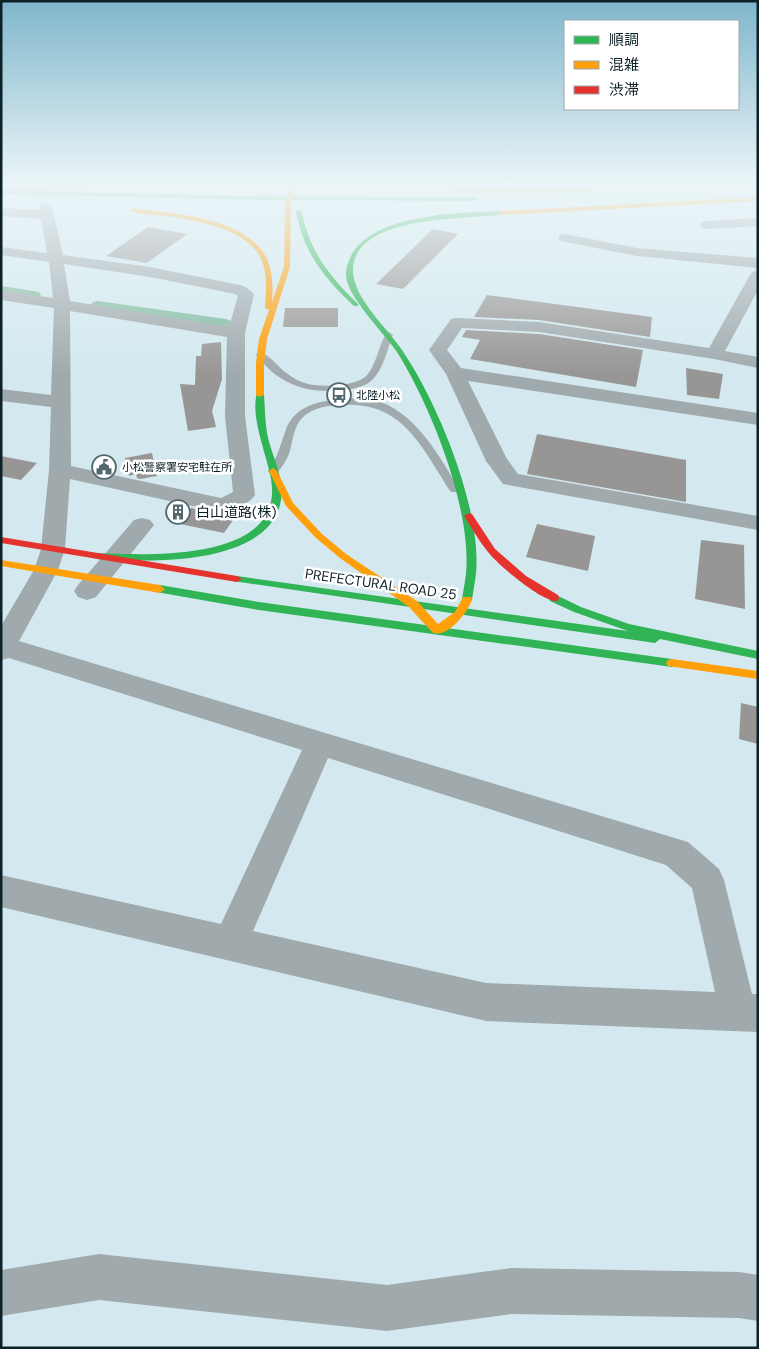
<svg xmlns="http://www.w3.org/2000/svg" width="759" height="1349" font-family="'DM Sans','Noto Sans JP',sans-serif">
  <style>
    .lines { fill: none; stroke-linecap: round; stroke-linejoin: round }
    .canal { fill: #83baa0; fill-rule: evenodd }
    .building { fill: #989695 }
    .street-tunnel { stroke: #abc1c7; stroke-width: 14; stroke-dasharray: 14 8; stroke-linecap: butt }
    .lane { fill: #a0aaad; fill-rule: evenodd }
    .street { fill: #a0aaad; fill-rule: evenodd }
    .fast { fill: #30b455; fill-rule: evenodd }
    .slow { fill: #ff9f0a; fill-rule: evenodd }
    .jam { fill: #e5322d; fill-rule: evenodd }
    .labels { text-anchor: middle; stroke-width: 5; stroke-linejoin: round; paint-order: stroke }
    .far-poi-label { font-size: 11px; fill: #0d2228; stroke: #fff; text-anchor: start }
    .poi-label { font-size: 14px; fill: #0d2228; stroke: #fff; text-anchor: start }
    .street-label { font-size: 14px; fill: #0d2228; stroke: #fff }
  </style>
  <rect width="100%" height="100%" fill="#d3e9ef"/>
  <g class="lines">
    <g class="canal">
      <polygon points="1,286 34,291 39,292 41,295 39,298 34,299 1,294"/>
      <polygon points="98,301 226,319 231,321 234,324 231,327 226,329 93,308 91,305 93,302"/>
    </g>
  </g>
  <g class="building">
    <polygon points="148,227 187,234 147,263 106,256"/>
    <polygon points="433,229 458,234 403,289 376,284"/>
    <polygon points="487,295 652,317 650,337 539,320 474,317"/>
    <polygon points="285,308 338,308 338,327 283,327"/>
    <polygon points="466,330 539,334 643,350 636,387 470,359 480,340 462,337"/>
    <polygon points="221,342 222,379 212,411 216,427 188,431 180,384 195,385 196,356 201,356 202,344"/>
    <polygon points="686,368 723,374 719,399 687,395"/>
    <polygon points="537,434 686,460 686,502 527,474"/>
    <polygon points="152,453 157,476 140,479 137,478 136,474 129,476 125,458"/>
    <polygon points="1,456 37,463 21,480 1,476"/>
    <polygon points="191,508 224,515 236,516 224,533 180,524"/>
    <polygon points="537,524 595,536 588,571 526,557"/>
    <polygon points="701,540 744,545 745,609 695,599"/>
    <polygon points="741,703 758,707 758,744 739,739"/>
  </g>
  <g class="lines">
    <polyline class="street-tunnel" points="44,185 45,207"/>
    <g class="lane">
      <path d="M 389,332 L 393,335 C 387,349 384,369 372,380 C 365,387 353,389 344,390 C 306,394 280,385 256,355 L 257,353 C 267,351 277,366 285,372 C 291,376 297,381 305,383 C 319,388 358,387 368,374 C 376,363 379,347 385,335 Z"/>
      <path d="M 358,398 C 366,399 374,400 381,402 C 419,417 440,458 460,490 L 459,492 L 451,492 C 422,448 403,400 341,405 C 328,405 312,408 302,418 C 293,427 293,442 289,454 C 286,461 282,467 277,473 L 269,473 L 268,471 C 277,458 280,447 285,432 C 295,400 330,400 358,398 Z"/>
    </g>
    <g class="street">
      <path d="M 45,203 L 52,207 L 63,255 L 150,267 L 240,285 L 246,287 L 254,294 L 245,333 L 245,416 L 255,495 C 249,504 235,510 224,513 L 70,479 L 65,549 L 58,570 L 19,641 L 688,842 L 719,869 L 724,880 L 752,994 L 758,994 L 758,1032 L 486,1021 L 1,907 L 1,875 L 221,924 L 302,750 L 9,658 L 1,660 L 1,626 L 34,570 L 41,549 L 49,470 L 51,407 L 1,401 L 1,389 L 51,395 L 54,308 L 1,300 L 1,290 L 53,298 L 49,262 L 1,255 L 1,247 L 47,253 L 41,219 L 1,216 L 1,208 L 39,210 L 40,204 ZM 64,264 L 150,277 L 235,294 L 238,296 L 229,327 L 70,301 ZM 70,311 L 227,337 L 225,416 L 233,492 L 221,498 L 71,466 ZM 328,758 L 666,865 L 692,888 L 715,992 L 486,983 L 253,931 Z"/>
      <polygon points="758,218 758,226 707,229 702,228 700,225 702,222 707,221"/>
      <polygon points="565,234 637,248 758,258 758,268 637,256 560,241 558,238 560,235"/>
      <polygon points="758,270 758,290 725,351 758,357 758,368 714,359 539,332 462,328 447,350 461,368 758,413 758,425 468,381 507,459 518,474 758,516 758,530 503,484 486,461 446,374 429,350 451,319 457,318 539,322 709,348 750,275 752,272"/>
      <polygon points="142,518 150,520 154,525 150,530 96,597 87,600 78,597 74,591 78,585 134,520"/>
      <polygon points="99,1254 387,1285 511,1268 739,1272 758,1275 758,1321 739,1318 511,1314 387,1331 99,1300 1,1316 1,1270"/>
    </g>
    <g class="fast">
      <polygon points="1,190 259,196 474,197 477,199 474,201 259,200 1,194"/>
      <path d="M 299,210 L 302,212 C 309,251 330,277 358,304 L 358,306 L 354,306 C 325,279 303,252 296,212 Z"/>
      <path d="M 502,211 L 504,214 C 467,220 375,215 356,256 C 341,289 386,325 402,350 C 438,403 482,509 476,574 C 475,583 473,591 472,600 L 467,604 L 462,600 C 463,591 465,583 466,574 C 472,509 431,406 397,352 C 385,334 344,294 346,273 C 352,213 457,213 502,211 Z"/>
      <path d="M 257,393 L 264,395 C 265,408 265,421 267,433 C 271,455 285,477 281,500 C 272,559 171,562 127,560 C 116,560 103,561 93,558 L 91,556 L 96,553 C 146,555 286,563 271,479 C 267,455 250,417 257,393 Z"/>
      <polygon points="237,576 628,631 574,612 550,601 549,598 554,594 581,607 629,624 758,651 758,659 660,639 655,643 233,581 232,579"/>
      <polygon points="160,585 259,602 672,659 678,663 672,667 259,610 156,592 155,589"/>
    </g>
    <g class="slow">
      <path d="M 289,185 L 295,185 L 291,205 L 290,267 L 267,339 L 264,363 L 264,395 L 260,397 L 256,395 L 256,363 L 259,339 L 269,310 L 265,308 C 266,292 268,274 261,259 C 247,228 196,221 167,216 C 155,215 139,215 129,210 L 132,208 C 171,213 245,217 266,257 C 273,271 273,287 272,302 L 284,267 L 285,205 Z"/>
      <polygon points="589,189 591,192 454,194 451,192 454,190"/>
      <polygon points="758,197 758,201 502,215 499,213 502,211"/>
      <path d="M 273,468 L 277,471 L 293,503 L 322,534 L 346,554 L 417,601 L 438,624 L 455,612 L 463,597 L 471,597 L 472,600 C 467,613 449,637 433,633 L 409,607 L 340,558 L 316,538 L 286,506 L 269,471 Z"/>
      <polygon points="1,560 160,585 165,589 160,593 1,566"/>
      <polygon points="672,659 758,671 758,679 668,666 666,663 668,660"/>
    </g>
    <g class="jam">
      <path d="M 469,513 L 472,514 L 495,549 L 526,576 L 558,595 L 559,598 L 558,601 C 544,604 497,564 488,552 C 479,541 472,528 464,516 Z"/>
      <polygon points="1,537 237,576 242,579 237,582 1,543"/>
    </g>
  </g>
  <linearGradient id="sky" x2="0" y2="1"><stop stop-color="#7fb6cb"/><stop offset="0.49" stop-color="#ebf5f8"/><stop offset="1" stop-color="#ebf5f8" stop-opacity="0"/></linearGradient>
  <rect width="759" height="374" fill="url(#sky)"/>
  <defs>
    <g id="bus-ring" transform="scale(1.25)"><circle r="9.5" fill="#fff" stroke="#52686e" stroke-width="1.5"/><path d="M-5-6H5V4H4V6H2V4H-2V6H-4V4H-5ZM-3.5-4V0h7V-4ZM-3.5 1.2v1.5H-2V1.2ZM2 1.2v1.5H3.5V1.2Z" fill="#52686e"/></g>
    <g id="civic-ring" transform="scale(1.25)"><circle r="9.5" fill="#fff" stroke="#52686e" stroke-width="1.5"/><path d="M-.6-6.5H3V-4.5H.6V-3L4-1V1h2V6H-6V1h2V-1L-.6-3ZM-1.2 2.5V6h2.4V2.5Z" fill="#52686e"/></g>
    <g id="building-ring" transform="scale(1.25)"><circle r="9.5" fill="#fff" stroke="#52686e" stroke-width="1.5"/><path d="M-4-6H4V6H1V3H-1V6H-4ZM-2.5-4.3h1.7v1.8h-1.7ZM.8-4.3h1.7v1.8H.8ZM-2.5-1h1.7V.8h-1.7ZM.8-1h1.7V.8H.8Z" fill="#52686e"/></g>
  </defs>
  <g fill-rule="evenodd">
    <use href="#bus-ring" x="339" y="395"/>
    <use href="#civic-ring" x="104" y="467"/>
    <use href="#building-ring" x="178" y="512"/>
  </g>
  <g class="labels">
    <g class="far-poi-label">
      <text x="356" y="399">北陸小松</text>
      <text x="122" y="471">小松警察署安宅駐在所</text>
    </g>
    <g class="poi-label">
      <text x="196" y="517">白山道路(株)</text>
    </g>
    <g class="street-label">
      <text transform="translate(381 584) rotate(8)" y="5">PREFECTURAL ROAD 25</text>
    </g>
  </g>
  <rect width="759" height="1349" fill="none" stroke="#0d2228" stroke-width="5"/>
  <rect x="564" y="20" width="175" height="90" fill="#ffffff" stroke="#9ea7a9"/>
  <rect x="574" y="36" width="25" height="8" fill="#30b455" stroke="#9ea7a9"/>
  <text x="609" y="45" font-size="15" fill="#0d2228">順調</text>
  <rect x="574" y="61" width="25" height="8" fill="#ff9f0a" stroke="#9ea7a9"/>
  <text x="609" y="70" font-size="15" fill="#0d2228">混雑</text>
  <rect x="574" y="86" width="25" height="8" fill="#e5322d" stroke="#9ea7a9"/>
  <text x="609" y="95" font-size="15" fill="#0d2228">渋滞</text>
</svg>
